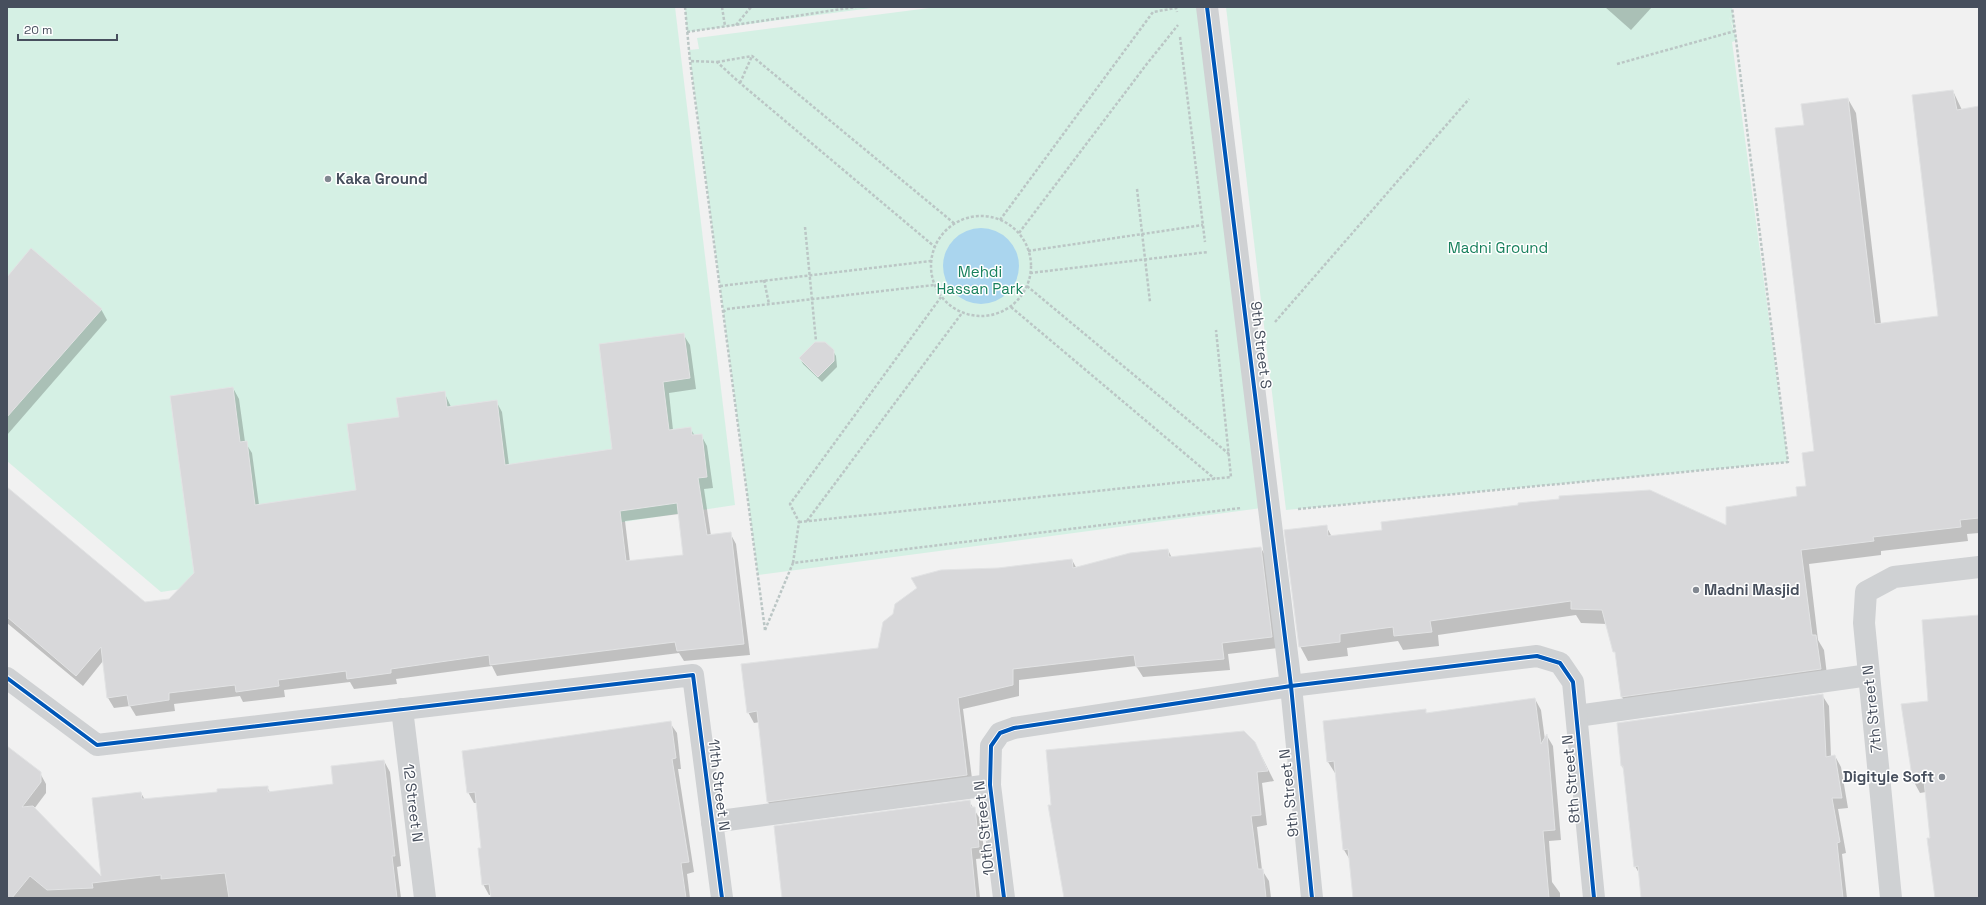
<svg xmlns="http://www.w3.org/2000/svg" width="1986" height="905" font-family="'Space Grotesk',sans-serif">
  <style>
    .green { fill: #d5f0e4 }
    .water { fill: #aad5ee }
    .shadow { fill: #0003; fill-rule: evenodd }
    .building { fill: #d8d8da; stroke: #e2e3e4; fill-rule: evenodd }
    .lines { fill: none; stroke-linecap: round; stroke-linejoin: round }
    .path { stroke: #bbc6c5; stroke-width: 2.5; stroke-dasharray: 3 2; stroke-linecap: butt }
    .street { stroke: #cfd1d3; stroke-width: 22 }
    .cycleway-casing { stroke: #fff; stroke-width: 6 }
    .cycleway { stroke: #0057b8; stroke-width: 4 }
    .poi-dot { fill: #828891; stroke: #fff; stroke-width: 1.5 }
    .labels { text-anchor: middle; stroke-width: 3; stroke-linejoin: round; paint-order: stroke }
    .poi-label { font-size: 15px; font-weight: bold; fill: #474f5d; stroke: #fff; text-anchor: start }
    .park-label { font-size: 15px; fill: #17805c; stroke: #fff }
    .street-label { font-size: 15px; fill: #474f5d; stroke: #fff }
  </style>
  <rect width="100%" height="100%" fill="#f1f1f1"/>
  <g class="green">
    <polygon points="7,7 675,7 735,505 161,592 7,461"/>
    <polygon points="685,7 879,7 687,32"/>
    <polygon points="937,7 1207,7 1269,507 758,575 689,50 699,49 697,38"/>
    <polygon points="1226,7 1732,7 1735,31 1729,17 1737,40 1732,42 1788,462 1286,510"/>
  </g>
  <circle class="water" cx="981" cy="266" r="38"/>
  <g class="shadow">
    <polygon points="1605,7 1652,7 1631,30"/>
    <polygon points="1953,91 1962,110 1979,107 1979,533 1967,534 1968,541 1881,551 1881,555 1809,564 1818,640 1824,650 1828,683 1630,711 1622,697 1617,656 1607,624 1581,623 1576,615 1438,635 1439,646 1403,650 1398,641 1347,648 1348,656 1308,661 1300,646 1326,526 1332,537 1727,527 1798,496 1807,487 1815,452 1805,126 1848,99 1856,113 1881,324 1940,317"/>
    <polygon points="7,278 101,309 107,320 7,435"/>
    <path d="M 683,334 L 690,345 L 696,389 L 669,393 L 673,430 L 690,428 L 695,436 L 701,435 L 707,446 L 713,488 L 704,489 L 711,536 L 730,533 L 736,544 L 750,655 L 684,661 L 679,653 L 497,676 L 492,666 L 396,679 L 397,684 L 354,689 L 350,682 L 284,690 L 285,697 L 243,702 L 240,696 L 174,704 L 175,711 L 136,716 L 130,706 L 114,708 L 108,698 L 103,661 L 83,686 L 7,623 L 7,510 L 145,603 L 170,600 L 195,573 L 233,388 L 239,399 L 245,442 L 252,453 L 259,505 L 357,491 L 400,418 L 444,392 L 451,407 L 496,401 L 502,412 L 509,465 L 614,450 ZM 679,514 L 684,555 L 630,562 L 625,521 Z"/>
    <polygon points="833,351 836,356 837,367 822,382 803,364 800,358"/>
    <polygon points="1261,548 1267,559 1278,648 1228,654 1230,670 1143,677 1136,666 1019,680 1019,696 963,709 973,786 774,812 768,802 760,722 754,723 748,712 879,649 998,569 1072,560 1077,569 1168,550 1172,558"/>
    <polygon points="1979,616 1979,898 1935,898 1926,792 1920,793 1914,782 1929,702"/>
    <polygon points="1822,695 1829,706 1831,757 1835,756 1841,767 1848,808 1838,809 1846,853 1842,854 1847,898 1642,898 1640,875 1635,866 1625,772 1622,766 1618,724"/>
    <polygon points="1535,699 1541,710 1545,740 1547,736 1553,746 1561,840 1549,841 1552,882 1560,893 1560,898 1354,898 1350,860 1344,850 1336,772 1335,773 1328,762 1425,710 1427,714"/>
    <polygon points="670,723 677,733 681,769 678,769 694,872 687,874 690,898 492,898 492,895 489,895 483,884 482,848 477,803 474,803 468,792"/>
    <polygon points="1255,743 1274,781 1262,783 1267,825 1257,827 1262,870 1269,881 1271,898 1065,898"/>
    <polygon points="7,748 40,773 46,784 46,793 34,809 102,879 141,793 145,800 267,787 270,792 334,784 384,761 390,772 401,866 397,867 401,898 7,898"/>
    <polygon points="969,801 980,819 985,858 976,859 980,898 783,898"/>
  </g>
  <g class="building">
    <polygon points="1953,90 1957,110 1979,106 1979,518 1960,520 1961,527 1873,537 1874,541 1801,550 1812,635 1816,635 1821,669 1621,697 1615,652 1613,652 1602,610 1571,609 1571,601 1430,621 1432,632 1394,636 1393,627 1340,634 1340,642 1299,647 1284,530 1327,525 1328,536 1382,530 1381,522 1518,505 1518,503 1559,499 1559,496 1650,490 1726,525 1726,507 1797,496 1796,487 1806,486 1802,453 1814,451 1775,128 1804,125 1801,104 1848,98 1875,324 1938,316 1912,95"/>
    <polygon points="31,248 102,309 7,417 7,277"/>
    <path d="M 684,333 L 690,378 L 663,382 L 669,430 L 691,427 L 692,435 L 702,434 L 707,477 L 698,478 L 707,535 L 731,532 L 744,644 L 677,651 L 675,642 L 490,665 L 489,655 L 391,669 L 391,673 L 347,679 L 346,671 L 278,680 L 279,686 L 236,692 L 235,685 L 169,693 L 169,700 L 129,706 L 127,695 L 107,698 L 101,647 L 76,676 L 7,617 L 7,487 L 145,602 L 169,599 L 194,573 L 170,396 L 233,387 L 240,442 L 247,441 L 255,505 L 356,490 L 347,424 L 399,417 L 396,398 L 445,391 L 447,407 L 497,400 L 505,465 L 612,449 L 599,344 ZM 677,503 L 683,555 L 626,561 L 620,511 Z"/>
    <polygon points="815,342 825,342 834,350 834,361 818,377 799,358"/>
    <polygon points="1261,547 1272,637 1222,643 1224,659 1136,667 1134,655 1013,669 1013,685 958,698 967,775 767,802 757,711 747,713 741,664 878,648 883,622 893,614 895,604 917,588 911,578 941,570 998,568 1072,559 1073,568 1130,553 1168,549 1169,557"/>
    <polygon points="1979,615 1979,898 1935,898 1927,838 1930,838 1924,781 1913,783 1901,704 1928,701 1922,620"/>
    <polygon points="1823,694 1826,757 1835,755 1842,798 1832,798 1840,842 1837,843 1843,898 1641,898 1638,866 1634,867 1623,766 1621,766 1617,723"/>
    <polygon points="1535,698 1541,744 1547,734 1555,830 1543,831 1549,898 1353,898 1348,849 1343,850 1334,761 1327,762 1323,721 1426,709 1426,713"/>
    <polygon points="671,721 676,758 672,759 689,862 681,863 686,898 491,898 489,884 482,885 478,848 481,848 475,792 467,793 462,751"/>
    <polygon points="1244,731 1255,742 1268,771 1257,772 1261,815 1251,816 1258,869 1263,869 1266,898 1064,898 1048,805 1051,805 1046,750"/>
    <polygon points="7,746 41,772 41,782 22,807 33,806 101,876 92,798 141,792 142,799 217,792 217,789 268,786 268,792 333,784 331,766 384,760 395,856 392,856 397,898 229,898 225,873 161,879 161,875 92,883 93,888 47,890 30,876 12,898 7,898"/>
    <polygon points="970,800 971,807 975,807 979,847 971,848 976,898 782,898 774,826"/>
  </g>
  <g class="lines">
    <g class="path">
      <polyline points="685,7 690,61"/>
      <polyline points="722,7 725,26"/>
      <polyline points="736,25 751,7"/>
      <polyline points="687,32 856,7"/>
      <polyline points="1180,37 1205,242"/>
      <polyline points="717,62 752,56 955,224"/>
      <polyline points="1617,64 1735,31"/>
      <polyline points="740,83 752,56"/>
      <polyline points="1137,189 1150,302"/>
      <circle cx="981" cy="266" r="50"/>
      <polyline points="1000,220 1153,12 1176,8 1177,12"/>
      <polyline points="805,227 816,341"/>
      <polyline points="1019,233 1146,65 1178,25"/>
      <polyline points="1028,251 1203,225"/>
      <polyline points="1030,273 1208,252"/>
      <polyline points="764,280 769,304"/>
      <polyline points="720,286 931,261"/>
      <polyline points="1027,286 1229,454"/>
      <polyline points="1011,307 1215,479"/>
      <polyline points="723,312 727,309 934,285"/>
      <polyline points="1275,322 1469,99"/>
      <polyline points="1298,509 1788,462 1732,7"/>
      <polyline points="807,521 962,313"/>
      <polyline points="799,522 1231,477 1216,330"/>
      <polyline points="793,563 799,522 790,504 941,297"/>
      <polyline points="765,630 793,563 1241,508"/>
      <polyline points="765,630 690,61 717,62 740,83 935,247"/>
    </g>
    <g class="street">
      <polyline points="1207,7 1291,686 1312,898"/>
      <polyline points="7,678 97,745 693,675 722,898"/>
      <polyline points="402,709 425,898"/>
      <polyline points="1577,716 1869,675"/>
      <polyline points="712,822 990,785"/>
      <polyline points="1004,898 990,785 991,746 1000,733 1014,728 1291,686 1537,656 1560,663 1573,682 1594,898"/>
      <polyline points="1891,898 1864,623 1866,592 1894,577 1979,567"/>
    </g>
    <g class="cycleway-casing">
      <g id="cycleway">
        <polyline points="1207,7 1291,686 1312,898"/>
        <polyline points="7,678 97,745 693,675 722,898"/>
        <polyline points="1004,898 990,785 991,746 1000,733 1014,728 1291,686 1537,656 1560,663 1573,682 1594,898"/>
      </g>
    </g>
    <use href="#cycleway" class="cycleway"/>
  </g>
  <g class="poi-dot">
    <circle cx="328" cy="179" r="4"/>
    <circle cx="1696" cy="590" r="4"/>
    <circle cx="1942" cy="777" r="4"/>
  </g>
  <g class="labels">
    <g class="poi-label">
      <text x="336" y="184">Kaka Ground</text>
      <text x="1704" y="595">Madni Masjid</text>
      <text x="1934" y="782" text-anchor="end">Digityle Soft</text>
    </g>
    <g class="park-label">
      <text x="1498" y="253">Madni Ground</text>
      <text x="980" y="277">Mehdi<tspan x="980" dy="17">Hassan Park</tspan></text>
    </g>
    <g class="street-label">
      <text transform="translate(1261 345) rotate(83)" y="5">9th Street S</text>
      <text transform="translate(1872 709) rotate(-96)" y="5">7th Street N</text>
      <text transform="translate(1571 779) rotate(-95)" y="5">8th Street N</text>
      <text transform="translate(719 785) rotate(83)" y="5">11th Street N</text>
      <text transform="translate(1289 793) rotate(-96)" y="5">9th Street N</text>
      <text transform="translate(413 803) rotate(83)" y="5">12 Street N</text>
      <text transform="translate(984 828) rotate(-96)" y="5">10th Street N</text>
    </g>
  </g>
  <rect width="1986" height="905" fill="none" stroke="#474f5d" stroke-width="16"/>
  <path d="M18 34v6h99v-6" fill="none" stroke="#474f5d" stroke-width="2"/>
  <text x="24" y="34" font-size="12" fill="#474f5d" stroke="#ffffff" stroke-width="3" paint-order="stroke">20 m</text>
</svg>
